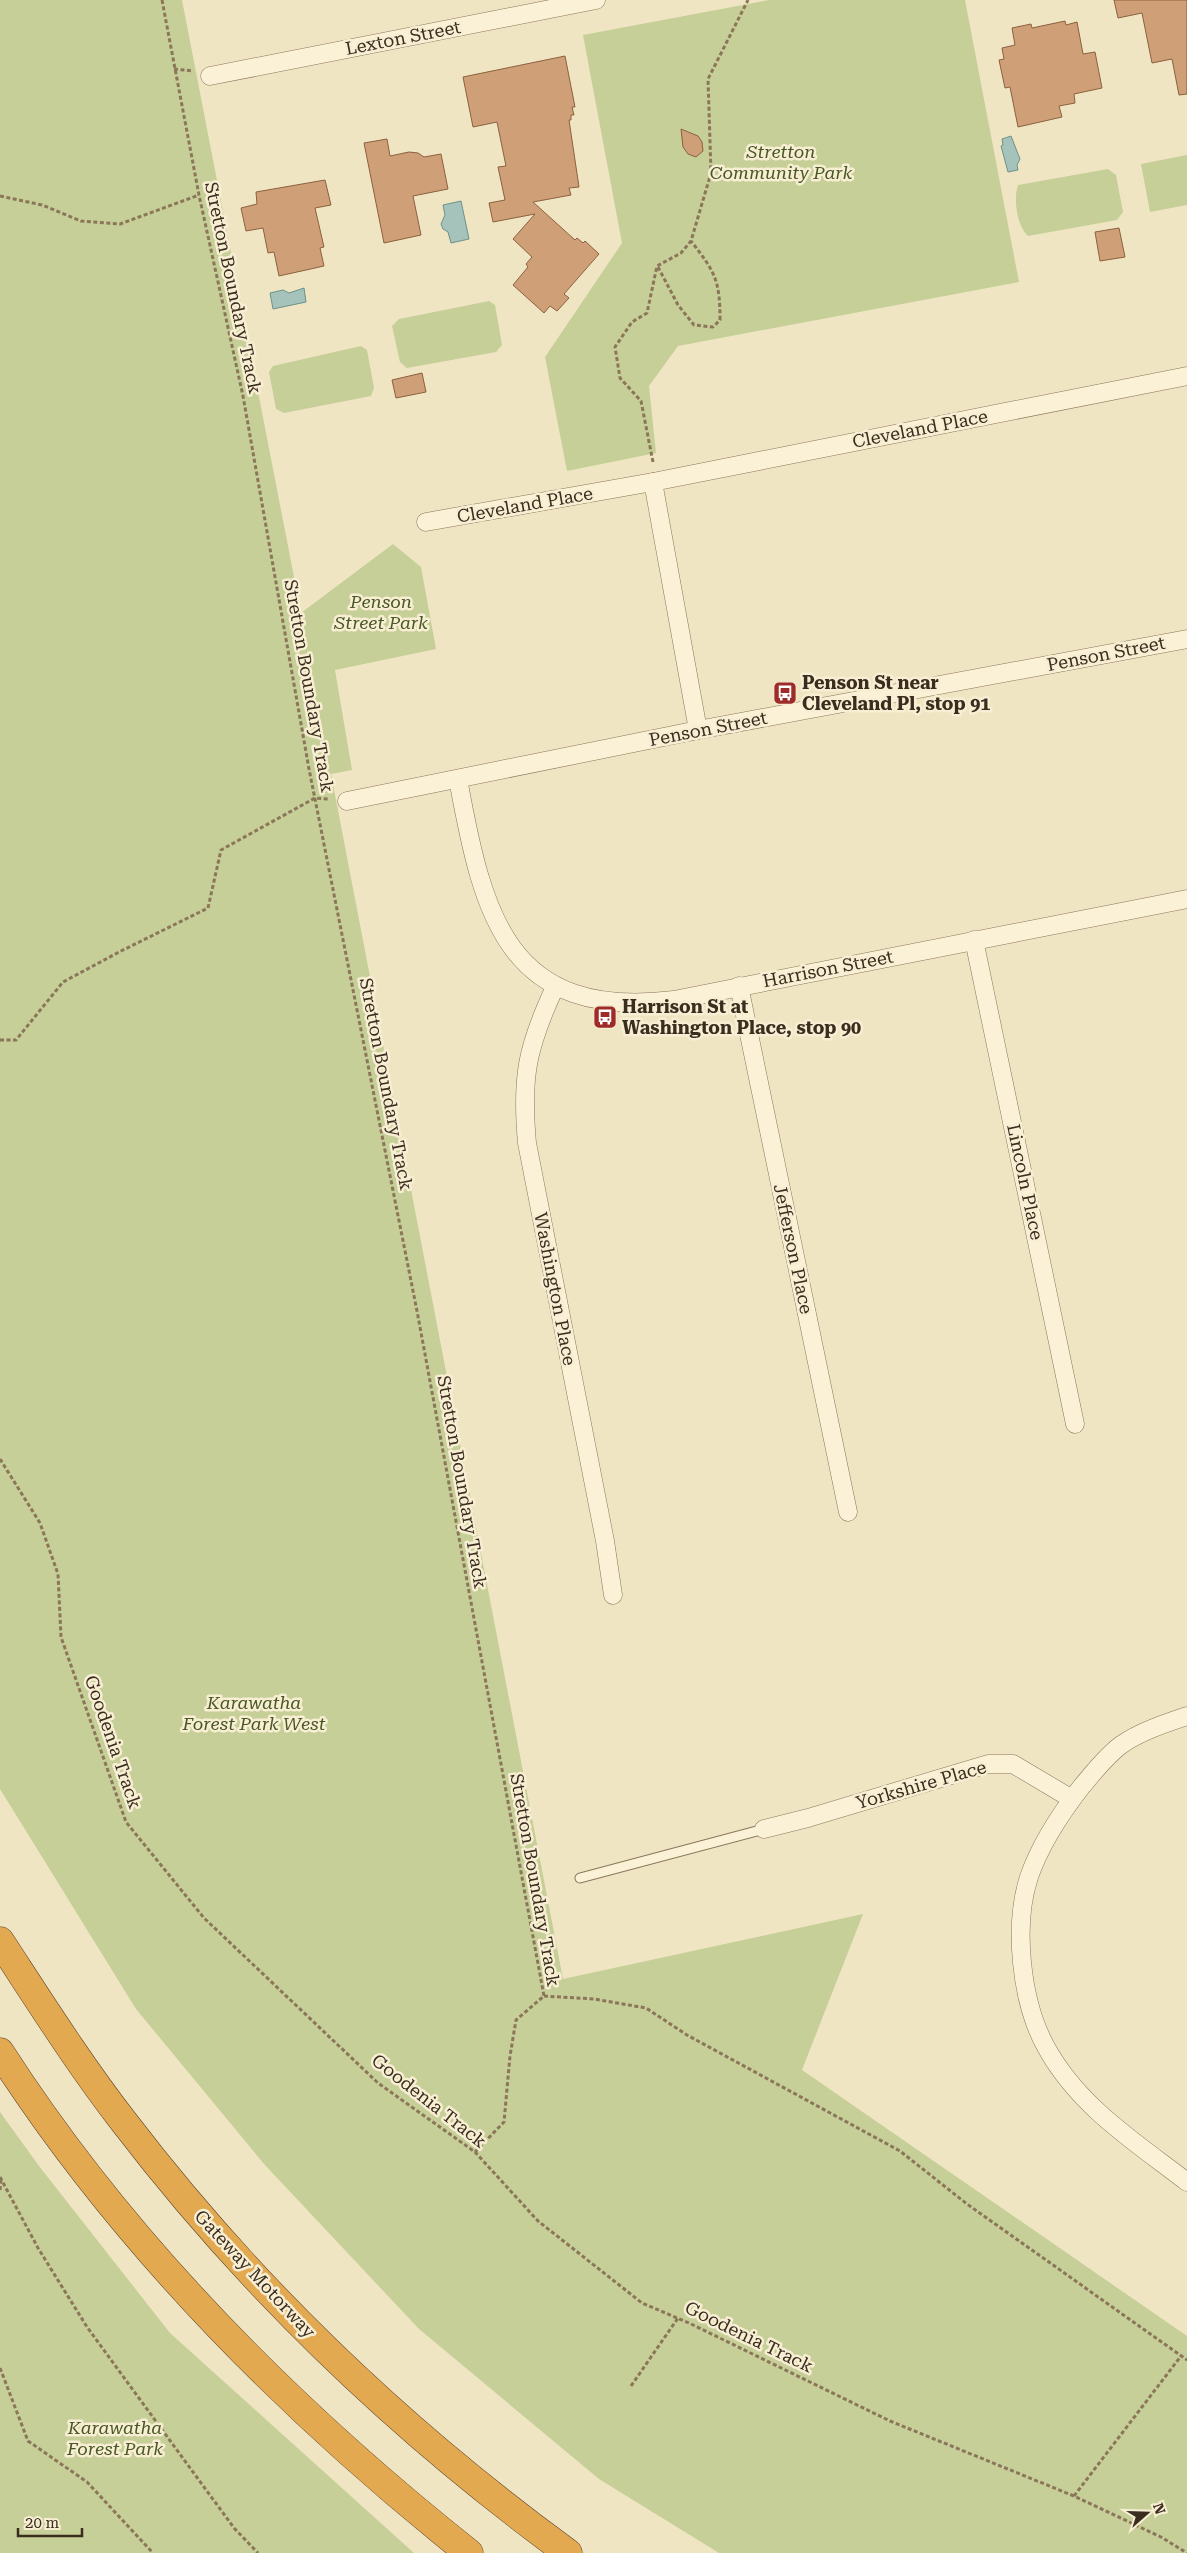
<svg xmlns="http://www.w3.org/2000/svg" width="1187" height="2553" font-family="'Roboto Serif',serif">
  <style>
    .green { fill: #c6cf97 }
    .water { fill: #a6c3bb; stroke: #6c918a }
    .building { fill: #cfa078; stroke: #8b603e }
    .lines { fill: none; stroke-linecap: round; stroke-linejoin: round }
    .service-casing { stroke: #8b7659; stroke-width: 11 }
    .minor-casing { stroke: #8b7659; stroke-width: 19 }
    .motorway-casing { stroke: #59442e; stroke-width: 29 }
    .path { stroke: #8b7659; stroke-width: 3; stroke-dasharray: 4 2.5; stroke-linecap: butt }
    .service { stroke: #faf1d7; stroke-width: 9 }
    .minor { stroke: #faf1d7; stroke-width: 18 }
    .motorway { stroke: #e2a951; stroke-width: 28 }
    .labels { text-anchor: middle; stroke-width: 5; stroke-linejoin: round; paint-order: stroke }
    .street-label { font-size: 18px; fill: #3a2d1e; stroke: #f7eed3 }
    .park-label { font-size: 18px; font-style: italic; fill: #485824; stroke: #f7eed3 }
    .poi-label { font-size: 18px; font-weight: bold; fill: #3a2d1e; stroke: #f7eed3; text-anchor: start }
  </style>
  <rect width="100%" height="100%" fill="#f0e5c3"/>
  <g class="green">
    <polygon points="0,0 182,0 301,613 393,544 421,567 436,649 335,670 352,770 331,774 563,1979 863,1914 802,2070 1187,2336 1187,2553 719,2553 599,2479 419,2329 264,2164 136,2009 0,1789"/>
    <polygon points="769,0 965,0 1019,282 678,346 649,386 656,453 567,471 545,357 622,243 583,35"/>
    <polygon points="1187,155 1187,205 1150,212 1141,164"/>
    <path d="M 1108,169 L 1116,175 L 1123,212 L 1117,220 L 1028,236 C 1017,226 1013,199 1018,185 Z"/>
    <polygon points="489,301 495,305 502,345 496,352 407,368 400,362 392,326 399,319"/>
    <polygon points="361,346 367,350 374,388 371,396 284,413 276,409 269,372 273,366"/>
    <polygon points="0,2112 39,2166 170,2333 414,2553 0,2553"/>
  </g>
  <g class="water">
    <polygon points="1011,136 1020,159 1017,165 1018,170 1008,172 1001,146 1003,145 1002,139"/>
    <polygon points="461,201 469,239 451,243 448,232 443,229 441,224 445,215 443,205"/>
    <polygon points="304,288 306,302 273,309 270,293 283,290 289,293"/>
  </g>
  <g class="building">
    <polygon points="1114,0 1187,0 1187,94 1179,95 1172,59 1152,63 1142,13 1118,18"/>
    <polygon points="1065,21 1066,25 1077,22 1083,54 1095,52 1102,88 1074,94 1075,103 1059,106 1062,117 1018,127 1010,87 1005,88 999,60 1004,59 1002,48 1015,45 1012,28 1031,24 1032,28"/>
    <polygon points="565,56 575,107 572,107 574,115 571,115 571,120 569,120 579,187 569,188 571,195 533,202 575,240 577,238 583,243 585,241 599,254 564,294 569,298 557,311 550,306 544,313 513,285 528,267 526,264 532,257 513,239 535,214 493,222 489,203 505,200 498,167 506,166 497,122 473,127 463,77"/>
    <polygon points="681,129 698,136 702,142 703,151 696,157 688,154 683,147"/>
    <polygon points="387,139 390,156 409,152 418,153 424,157 441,154 448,189 413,196 421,235 384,243 364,143"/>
    <polygon points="325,180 331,205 315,208 324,247 320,248 324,266 279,276 274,252 268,253 263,228 246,231 241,208 257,204 256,192"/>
    <polygon points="1119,228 1125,257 1100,261 1095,232"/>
    <polygon points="422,373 426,392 396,398 392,380"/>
  </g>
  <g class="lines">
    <g class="service-casing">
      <polyline id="service" points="580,1878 764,1829"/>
    </g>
    <g class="minor-casing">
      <g id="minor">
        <polyline points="210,76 596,0"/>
        <polyline points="653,482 698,730"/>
        <polyline points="426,522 653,482 1187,376"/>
        <path d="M 458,779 C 483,916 507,1020 674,1000 L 1187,899"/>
        <polyline points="347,801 698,730 1187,639"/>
        <polyline points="974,940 1075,1424"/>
        <polyline points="739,986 848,1512"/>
        <path d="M 555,987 C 527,1047 521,1077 527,1143 L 605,1541 L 613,1595"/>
        <path d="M 1187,1716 C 1166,1723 1139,1732 1121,1745 C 1106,1756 1094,1772 1082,1786 C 1061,1813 1040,1845 1029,1877 C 1013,1926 1021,2002 1046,2047 C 1078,2106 1135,2142 1187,2182"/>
        <polyline points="764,1829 808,1818 988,1764 1013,1764 1072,1799"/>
      </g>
    </g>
    <g class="motorway-casing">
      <g id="motorway">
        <path d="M 0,1941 C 40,2002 79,2064 124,2122 C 250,2287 401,2431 568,2553"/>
        <path d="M 0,2052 C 125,2246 289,2410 469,2553"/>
      </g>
    </g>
    <g class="path">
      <polyline points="162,0 199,195 243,396 309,769 417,1311 544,1996 516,2020 510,2056 504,2122 475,2152"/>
      <polyline points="174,69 193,71"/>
      <polyline points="0,196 42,205 81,221 120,224 199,195"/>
      <path d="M 658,267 L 678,305 L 694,325 L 713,327 L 720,320 C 720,280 715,272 691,241"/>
      <polyline points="653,462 641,401 620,378 615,347 632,322 647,313 657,266 681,253 691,241 711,173 708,79 748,0"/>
      <polyline points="0,1040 16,1040 63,982 121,951 208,908 221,850 315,798 328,799"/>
      <polyline points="0,1459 40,1523 58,1574 61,1637 126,1822 204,1918 378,2083 475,2152 538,2221 642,2303 689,2323 890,2421 1074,2496 1161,2537 1187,2553"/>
      <polyline points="544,1996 594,1999 646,2008 687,2035 900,2151 967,2204 1187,2360"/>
      <polyline points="0,2177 38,2248 87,2327 234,2528 258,2553"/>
      <polyline points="0,2190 1,2180"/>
      <polyline points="0,2368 28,2441 87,2482 153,2553"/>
      <polyline points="631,2386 678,2318"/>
      <polyline points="1074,2496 1181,2356"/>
    </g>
    <use href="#service" class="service"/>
    <use href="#minor" class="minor"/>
    <use href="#motorway" class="motorway"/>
  </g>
  <defs>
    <g id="bus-square" transform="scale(1.25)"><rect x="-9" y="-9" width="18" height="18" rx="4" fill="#9d2b27" stroke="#f7eed3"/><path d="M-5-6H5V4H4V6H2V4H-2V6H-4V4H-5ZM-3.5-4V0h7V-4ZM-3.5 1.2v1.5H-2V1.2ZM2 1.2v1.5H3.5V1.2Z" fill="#fff"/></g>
  </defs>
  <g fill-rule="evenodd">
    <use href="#bus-square" x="785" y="693"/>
    <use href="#bus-square" x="605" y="1017"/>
  </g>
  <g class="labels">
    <g class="street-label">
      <text transform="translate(403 38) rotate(-11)" y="6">Lexton Street</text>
      <text transform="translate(233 288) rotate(78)" y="6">Stretton Boundary Track</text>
      <text transform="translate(920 429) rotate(-11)" y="6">Cleveland Place</text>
      <text transform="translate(525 505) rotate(-10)" y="6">Cleveland Place</text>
      <text transform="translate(1106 654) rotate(-11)" y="6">Penson Street</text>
      <text transform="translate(309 686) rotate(80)" y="6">Stretton Boundary Track</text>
      <text transform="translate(708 729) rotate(-11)" y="6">Penson Street</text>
      <text transform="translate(828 969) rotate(-11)" y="6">Harrison Street</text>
      <text transform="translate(386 1084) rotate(79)" y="6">Stretton Boundary Track</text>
      <text transform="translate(1025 1182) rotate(78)" y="6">Lincoln Place</text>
      <text transform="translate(793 1249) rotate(78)" y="6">Jefferson Place</text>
      <text transform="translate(555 1289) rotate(79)" y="6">Washington Place</text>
      <text transform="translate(462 1482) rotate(80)" y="6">Stretton Boundary Track</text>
      <text transform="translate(113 1742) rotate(71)" y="6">Goodenia Track</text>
      <text transform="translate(921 1785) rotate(-16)" y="6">Yorkshire Place</text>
      <text transform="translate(535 1880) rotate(80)" y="6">Stretton Boundary Track</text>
      <text transform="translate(429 2101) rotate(38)" y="6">Goodenia Track</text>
      <text transform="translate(255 2274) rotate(47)" y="6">Gateway Motorway</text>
      <text transform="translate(749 2337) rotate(26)" y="6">Goodenia Track</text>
    </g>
    <g class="park-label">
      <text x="781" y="158">Stretton<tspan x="781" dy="21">Community Park</tspan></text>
      <text x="381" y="608">Penson<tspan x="381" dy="21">Street Park</tspan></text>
      <text x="254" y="1709">Karawatha<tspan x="254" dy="21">Forest Park West</tspan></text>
      <text x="115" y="2434">Karawatha<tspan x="115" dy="21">Forest Park</tspan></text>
    </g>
    <g class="poi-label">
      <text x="802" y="689">Penson St near<tspan x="802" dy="21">Cleveland Pl, stop 91</tspan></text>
      <text x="622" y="1013">Harrison St at<tspan x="622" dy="21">Washington Place, stop 90</tspan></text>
    </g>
  </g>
  <g transform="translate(1147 2513) rotate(70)" stroke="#f7eed3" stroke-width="4" paint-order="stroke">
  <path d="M0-4L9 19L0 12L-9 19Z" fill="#3a2d1e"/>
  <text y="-8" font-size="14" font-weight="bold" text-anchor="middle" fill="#3a2d1e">N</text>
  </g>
  <path d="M18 2528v8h64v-8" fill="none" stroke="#3a2d1e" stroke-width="2.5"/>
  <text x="25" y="2528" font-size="15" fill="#3a2d1e" stroke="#f7eed3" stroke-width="4" paint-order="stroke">20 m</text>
</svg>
